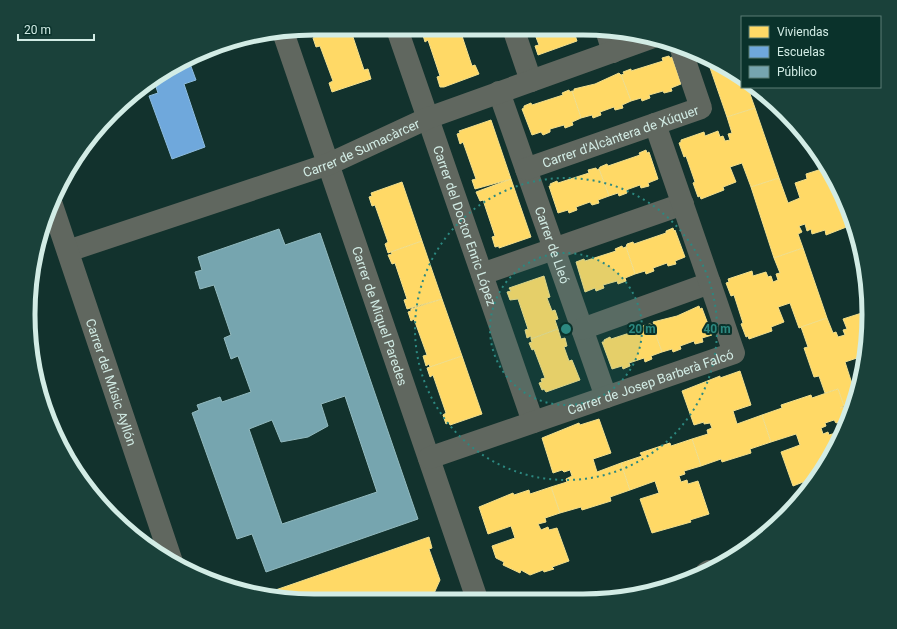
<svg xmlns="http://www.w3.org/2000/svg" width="897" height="629" font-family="Roboto,sans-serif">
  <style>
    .homes { fill: #ffd966; stroke: #f2df8c }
    .schools { fill: #6fa8dc; stroke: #8dbcdf }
    .public { fill: #76a5af; stroke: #92babf; fill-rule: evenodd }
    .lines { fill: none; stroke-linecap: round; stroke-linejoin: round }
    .minor { stroke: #60675f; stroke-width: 22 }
    .tertiary { stroke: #60675f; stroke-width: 22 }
    .ring { fill: none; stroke: #2c8880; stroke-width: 2; stroke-dasharray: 2 4 }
    .labels { text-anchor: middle; stroke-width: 4; stroke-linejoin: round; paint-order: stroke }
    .street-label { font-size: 13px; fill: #d2ece5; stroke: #0a322b }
    .rim { fill: none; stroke: #d2ece5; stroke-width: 5 }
    .centre { fill: #2c8880; stroke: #0a322b; stroke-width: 2 }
    .ring-label { font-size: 12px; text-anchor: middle; font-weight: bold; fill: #2c8880; stroke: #0a322b; stroke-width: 4; stroke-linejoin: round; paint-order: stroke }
  </style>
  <rect width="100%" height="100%" fill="#12322d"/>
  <g class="homes">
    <polygon points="335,28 354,29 356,33 352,34 364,70 368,69 371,79 332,92 329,83 333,81 320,46 316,47 313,38 317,36 316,34"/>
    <polygon points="335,28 316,34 316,33 312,34 310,29"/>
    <polygon points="424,30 460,30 472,66 475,65 479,74 444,87 440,87 437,77 440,76 428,40 425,42 422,32"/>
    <polygon points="534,32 574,32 577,41 538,55 535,46 539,45"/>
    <polygon points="669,56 670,58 672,57 681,84 671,88 672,91 664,93 663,91 649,95 650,98 642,101 641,98 631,101 621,75 624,74 623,72 631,69 631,71 663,61 662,58"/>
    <polygon points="707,59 726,67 742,80 742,87 752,88 754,93 750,94 755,108 727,117"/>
    <polygon points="619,73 621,75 631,101 622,105 623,108 615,110 614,107 600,112 601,115 593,118 592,115 581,118 572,91 574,91 574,89 595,84"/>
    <polygon points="569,90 570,92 572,91 581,118 572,122 573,125 565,128 564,125 550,129 550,132 543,135 541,132 532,135 522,109 524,108 524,106 531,103 532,105 563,95 562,93"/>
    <polygon points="755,108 779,178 751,187 742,163 730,167 736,182 723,187 724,190 701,199 700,196 698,197 693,183 695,182 686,156 684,157 679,143 681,142 681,140 704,132 705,136 718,131 720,137 723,136 725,141 730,140 728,134 732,133 727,117"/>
    <polygon points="491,120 511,179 475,189 472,180 476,179 463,142 460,144 457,134 460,133 459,131"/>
    <polygon points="646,150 647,153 649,152 658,179 648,183 649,186 641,188 640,185 626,190 627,193 619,196 618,193 609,196 599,169 600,167 607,164 608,166 640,155 639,153"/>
    <polygon points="828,167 836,183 834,183 844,211 846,210 851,223 848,224 849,226 826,235 825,230 812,234 811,229 807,231 805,224 799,226 802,232 798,234 803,248 774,258 751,187 779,178 788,203 800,198 795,183 807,179 806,174"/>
    <polygon points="596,168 597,170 599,169 609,196 598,200 599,203 592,205 590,202 576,207 577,210 569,213 568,210 558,213 549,186 551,186 550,184 557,181 558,183 589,173 588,170"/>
    <polygon points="511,179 531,237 499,248 499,246 495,247 492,237 495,236 483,200 480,201 476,192"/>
    <polygon points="402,182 422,241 388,253 385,244 388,242 375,205 372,206 369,197 372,196 371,193"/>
    <polygon points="673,228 674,231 675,230 685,257 675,261 676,264 668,266 667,263 653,268 654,271 646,274 645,271 635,274 626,247 627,244 633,242 634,244 666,233 666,231"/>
    <polygon points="422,241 442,299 407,309 404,300 407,299 395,263 392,264 388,255 392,254 391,252"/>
    <polygon points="622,246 623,248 626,247 635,274 625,278 626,281 618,284 617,281 603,285 604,288 596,291 595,288 585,292 576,262 584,259 585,261 616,251 615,249"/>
    <polygon points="803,248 827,318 799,328 790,303 778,307 784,322 771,327 772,331 749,339 748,336 746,337 741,324 743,323 734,295 731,296 726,283 729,282 728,279 752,271 753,276 766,272 768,277 771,276 773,282 778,280 776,274 780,273 774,258"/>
    <polygon points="544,276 550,297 547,298 552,311 555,310 558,319 555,320 558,329 531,339 531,336 527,338 525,330 528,329 518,299 510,300 507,292 511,291 509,288"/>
    <polygon points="442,299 462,356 430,367 429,364 426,366 423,356 427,355 414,319 411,321 408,312 411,311 411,309"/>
    <polygon points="699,306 700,309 702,308 712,335 702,338 703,342 695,344 694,341 680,346 681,349 673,352 672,349 662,352 652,325 654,324 653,322 677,316"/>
    <polygon points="868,311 868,333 862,373 857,358 845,362 855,393 858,392 851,407 849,404 844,406 838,389 825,393 819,376 814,377 804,348 808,347 801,327 827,318 833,333 836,332 838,337 845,335 843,330 847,329 843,319"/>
    <polygon points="650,324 652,325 662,352 651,356 652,359 645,362 644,358 629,363 630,366 623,369 622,366 612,369 602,342 604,342 604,340 610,337 611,339 642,329 642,326"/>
    <polygon points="558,329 561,339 565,338 567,346 564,347 569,361 572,360 580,380 546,392 544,389 542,390 539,383 542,382 541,379 545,378 534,349 532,350 529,343 532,342 531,339"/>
    <polygon points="462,356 482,414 450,425 449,422 446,424 443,415 446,413 433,375 430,377 427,368"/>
    <polygon points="740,371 751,405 733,411 737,424 762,415 771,442 750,449 751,453 722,462 721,459 701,466 692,439 708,434 707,430 712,428 710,423 704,424 704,422 694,425 682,391 720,376 720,378"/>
    <polygon points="838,389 844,406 840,408 844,407 848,419 836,423 834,420 825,423 826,426 821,428 823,434 828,432 829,435 839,432 841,438 840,441 815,480 812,481 811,479 793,486 781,452 800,445 797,436 796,434 771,442 762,415 782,408 781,405 811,395 812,398"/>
    <polygon points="599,419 611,453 593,459 597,472 621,463 630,490 610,497 611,501 582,510 581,507 560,513 551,487 567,482 566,479 572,476 570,470 564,472 562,470 553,473 542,438 579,423 580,425"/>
    <polygon points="692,439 701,466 684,471 685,474 679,476 681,482 687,480 688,484 698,481 709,514 690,520 691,522 652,533 640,499 659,493 655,481 630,490 621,463 642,456 640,453 670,443 671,446"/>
    <polygon points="551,487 560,513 545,518 546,522 538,524 541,530 548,527 549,530 557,528 569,561 552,567 554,569 544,572 543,570 530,575 521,570 520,573 503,565 504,562 496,558 492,546 515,538 511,526 488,534 479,507 513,493 514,495 529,490 530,494"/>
    <polygon points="429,537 432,548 429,549 440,580 431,600 296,600 261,595"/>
  </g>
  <polygon class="schools" points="189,61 196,80 184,84 205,147 172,159 149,96 158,93 153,78"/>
  <path class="public" d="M 279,229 L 285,245 L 320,233 L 418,519 L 266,572 L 252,534 L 237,539 L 192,413 L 199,410 L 197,405 L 220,397 L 222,402 L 251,392 L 238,356 L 231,359 L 224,338 L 231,335 L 214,285 L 200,289 L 195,272 L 202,270 L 198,257 ZM 345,396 L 377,492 L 282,524 L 249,429 L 272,420 L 281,442 L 308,437 L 328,426 L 321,404 Z"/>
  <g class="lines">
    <g class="minor">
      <path id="s1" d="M 397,29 L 533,422"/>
      <polyline points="514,31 531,81"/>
      <path id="s2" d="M 283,32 L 477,599"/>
      <polyline points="607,33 613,52"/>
      <path id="s3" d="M 499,92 L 606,397"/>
      <path id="s4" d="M 526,169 L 701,108 L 681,49"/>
      <path id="s5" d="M 68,251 L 329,164 L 428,118 L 651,38"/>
      <polyline points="482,274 683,204"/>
      <polyline points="582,329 710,283"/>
      <path id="s6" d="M 429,458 L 734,353 L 655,124"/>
    </g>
    <g class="tertiary">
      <path id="s7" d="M 51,202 L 172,562"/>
      <polyline points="706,573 709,571"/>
    </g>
  </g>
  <circle cx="566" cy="329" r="76" fill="#2c8880" fill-opacity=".12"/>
  <g class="ring">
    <circle cx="566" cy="329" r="76"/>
    <circle cx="566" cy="329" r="151"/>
  </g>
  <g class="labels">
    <g class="street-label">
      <text dy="5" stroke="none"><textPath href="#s4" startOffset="100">Carrer d'Alcàntera de Xúquer</textPath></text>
      <text dy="5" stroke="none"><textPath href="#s5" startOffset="311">Carrer de Sumacàrcer</textPath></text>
      <text dy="5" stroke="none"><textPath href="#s1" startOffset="208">Carrer del Doctor Enric López</textPath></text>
      <text dy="5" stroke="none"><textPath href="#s3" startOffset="162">Carrer de Lleó</textPath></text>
      <text dy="5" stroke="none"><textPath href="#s2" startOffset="300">Carrer de Miquel Paredes</textPath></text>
      <text dy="5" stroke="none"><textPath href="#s6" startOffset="234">Carrer de Josep Barberà Falcó</textPath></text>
      <text dy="5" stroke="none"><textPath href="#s7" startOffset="190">Carrer del Músic Ayllón</textPath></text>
    </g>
  </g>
  <path d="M0 0H897V629H0ZM314 35H583A279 279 0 0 1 862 314V315A279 279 0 0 1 583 594H314A279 279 0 0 1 35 315V314A279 279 0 0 1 314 35Z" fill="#1a413a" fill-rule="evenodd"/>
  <path class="rim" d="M314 35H583A279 279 0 0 1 862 314V315A279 279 0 0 1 583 594H314A279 279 0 0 1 35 315V314A279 279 0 0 1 314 35Z"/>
  <circle cx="566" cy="329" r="6" class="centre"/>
  <g class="ring-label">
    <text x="642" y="333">20 m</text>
    <text x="717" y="333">40 m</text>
  </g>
  <rect x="741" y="16" width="140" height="72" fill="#0a322b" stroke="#5a7c75"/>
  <rect x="749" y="26" width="20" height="12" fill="#ffd966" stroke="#5a7c75"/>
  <text x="777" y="36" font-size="12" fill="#d2ece5">Viviendas</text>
  <rect x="749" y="46" width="20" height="12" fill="#6fa8dc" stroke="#5a7c75"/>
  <text x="777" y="56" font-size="12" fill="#d2ece5">Escuelas</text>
  <rect x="749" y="66" width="20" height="12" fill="#76a5af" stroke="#5a7c75"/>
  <text x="777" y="76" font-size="12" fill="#d2ece5">Público</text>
  <path d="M18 34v6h76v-6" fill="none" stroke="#d2ece5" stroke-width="2"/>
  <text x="24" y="34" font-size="12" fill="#d2ece5" stroke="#0a322b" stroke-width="3" paint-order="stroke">20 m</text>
</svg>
